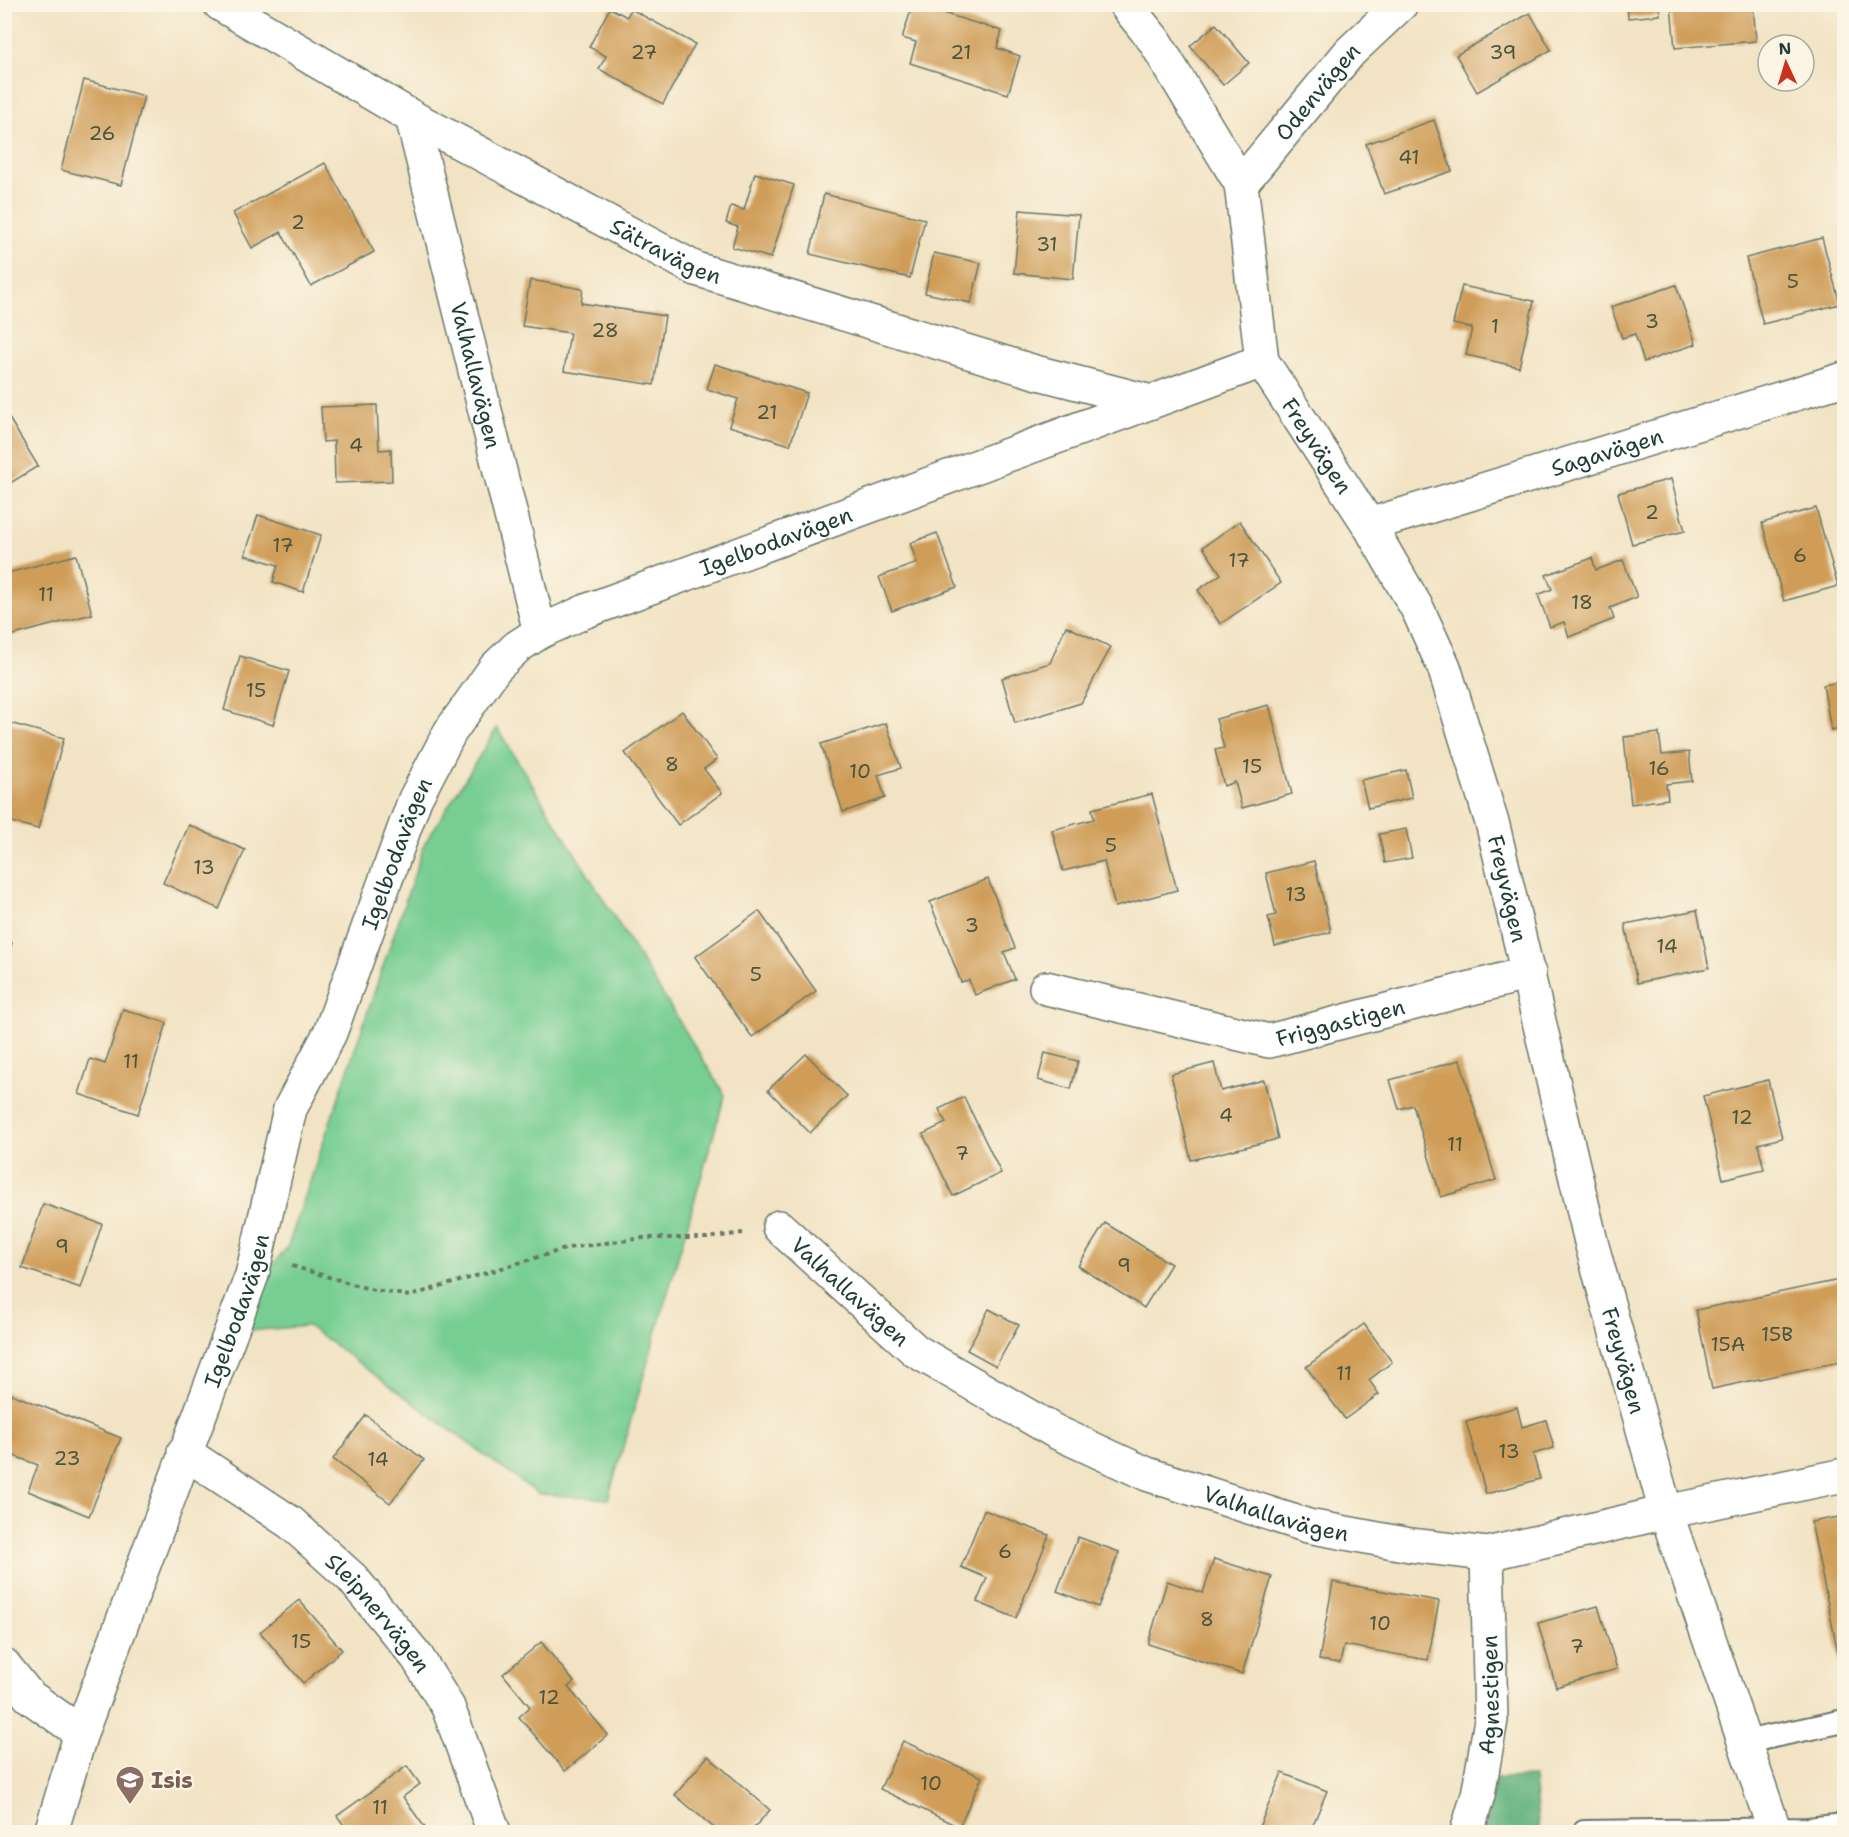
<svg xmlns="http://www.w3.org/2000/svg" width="1849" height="1837" font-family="'Shantell Sans',sans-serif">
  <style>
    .green { fill: #77ce93; stroke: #4b8664; stroke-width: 1.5 }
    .forest { fill: #61b17d; stroke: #407758; stroke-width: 1.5 }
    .building { fill: #cf9d59 }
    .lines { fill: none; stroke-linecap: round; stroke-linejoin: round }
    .service-casing { stroke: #697766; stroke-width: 26 }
    .minor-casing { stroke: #697766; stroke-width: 36 }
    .path { stroke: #697766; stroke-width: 4; stroke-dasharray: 4.5 4.5; stroke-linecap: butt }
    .service { stroke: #fff; stroke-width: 22 }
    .minor { stroke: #fff; stroke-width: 33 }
    .labels { text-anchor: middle; stroke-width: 4.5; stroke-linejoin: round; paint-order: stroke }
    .number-label { font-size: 20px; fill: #4b553d }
    .street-label { font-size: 22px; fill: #1f3d34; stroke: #fcf5e5 }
    .education-label { font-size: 22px; font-weight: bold; fill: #785e54; stroke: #fcf5e5; text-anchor: start }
  </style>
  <rect width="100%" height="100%" fill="#fcf5e5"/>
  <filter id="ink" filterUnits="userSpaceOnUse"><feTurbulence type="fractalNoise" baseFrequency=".0167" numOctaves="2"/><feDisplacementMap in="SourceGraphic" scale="12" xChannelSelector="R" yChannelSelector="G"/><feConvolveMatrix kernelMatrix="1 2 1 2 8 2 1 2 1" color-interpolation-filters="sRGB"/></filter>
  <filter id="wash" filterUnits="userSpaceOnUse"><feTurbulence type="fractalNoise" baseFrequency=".008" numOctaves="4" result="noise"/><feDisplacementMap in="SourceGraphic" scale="24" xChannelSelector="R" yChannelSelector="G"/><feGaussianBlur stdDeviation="1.35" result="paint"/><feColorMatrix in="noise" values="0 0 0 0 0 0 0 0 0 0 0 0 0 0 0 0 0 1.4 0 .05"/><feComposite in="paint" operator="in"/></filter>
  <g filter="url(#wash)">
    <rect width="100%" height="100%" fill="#f2e3c4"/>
    <polygon class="green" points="497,728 725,1095 608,1499 538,1494 308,1326 220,1333 288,1246 425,843"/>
    <polygon class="forest" points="1534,1777 1539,1832 1484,1832 1495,1778"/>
    <g id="blocks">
      <g class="building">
        <polygon points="913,4 1002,31 997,48 1020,56 1008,94 910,63 916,42 902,38"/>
        <polygon points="1627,4 1659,4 1660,15 1628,18"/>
        <polygon points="1689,4 1753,4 1756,41 1675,48 1671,6"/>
        <polygon points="610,8 627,17 631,9 695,44 663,104 599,69 606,56 589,47"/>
        <polygon points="1530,13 1551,50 1477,92 1456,55"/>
        <polygon points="1216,24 1249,63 1223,85 1190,46"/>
        <polygon points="84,80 144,96 121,185 61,170"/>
        <polygon points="1434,120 1452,171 1384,194 1366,144"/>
        <polygon points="325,163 374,252 311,286 281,232 252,248 233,213"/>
        <polygon points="755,173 794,185 771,258 732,247 738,227 726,223 731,206 744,210"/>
        <polygon points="824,194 925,219 910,278 810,254"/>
        <polygon points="1020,210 1079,215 1073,279 1014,273"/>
        <polygon points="1822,238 1840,304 1763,324 1746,258"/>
        <polygon points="934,253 981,263 971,303 925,293"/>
        <polygon points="530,280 583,289 581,303 665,316 654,385 564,371 570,333 522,326"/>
        <polygon points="1676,285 1696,344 1644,362 1635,334 1622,338 1611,307"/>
        <polygon points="1462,286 1534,301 1519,367 1466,355 1472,328 1453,324"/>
        <polygon points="715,364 807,393 790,445 729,426 738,399 707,389"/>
        <polygon points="377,405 379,450 391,449 392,481 335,483 334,441 323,442 321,407"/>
        <polygon points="4,410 38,466 4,487"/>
        <polygon points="1671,479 1685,531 1632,544 1618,493"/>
        <polygon points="1816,508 1838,586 1784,601 1762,523"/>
        <polygon points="258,515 321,535 303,592 273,582 278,565 245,555"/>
        <polygon points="1240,521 1281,583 1220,624 1198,590 1221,574 1203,547"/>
        <polygon points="937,533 957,587 892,611 879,577 917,563 910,543"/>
        <polygon points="76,555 92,614 10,636 4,614 4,574"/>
        <polygon points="1592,558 1596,570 1623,560 1637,597 1610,608 1614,619 1569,637 1564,622 1550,627 1538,595 1552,589 1546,575"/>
        <polygon points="1066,626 1111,647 1081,703 1015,723 1002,678 1050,663"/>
        <polygon points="240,656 289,671 273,725 224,710"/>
        <polygon points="1844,681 1844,727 1831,730 1823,685"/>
        <polygon points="1269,705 1292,794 1242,808 1235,782 1224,786 1215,750 1224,748 1216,719"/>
        <polygon points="682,711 717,759 704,769 722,793 678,825 625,753"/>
        <polygon points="6,722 64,738 38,829 4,820"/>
        <polygon points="886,723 901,768 878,775 885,798 843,812 821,744"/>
        <polygon points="1659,733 1662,755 1689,752 1692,781 1666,784 1668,799 1631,804 1624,737"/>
        <polygon points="1406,770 1412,798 1368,808 1361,780"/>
        <polygon points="1152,794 1177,890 1115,907 1104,861 1063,871 1052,830 1094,819 1092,809"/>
        <polygon points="189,825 245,850 219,909 163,883"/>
        <polygon points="1406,829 1412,858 1385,863 1379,834"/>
        <polygon points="1314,861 1331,932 1275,946 1268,917 1276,915 1266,873"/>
        <polygon points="988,879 1015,948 1004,952 1015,979 975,995 969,980 961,982 930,902"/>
        <polygon points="1697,910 1709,968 1637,983 1625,924"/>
        <polygon points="759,911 816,991 752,1037 695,957"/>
        <polygon points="4,941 12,943 5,964 4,964"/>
        <polygon points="123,1009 167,1023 138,1114 79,1094 90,1059 105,1064"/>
        <polygon points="1045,1053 1078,1061 1071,1089 1038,1080"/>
        <polygon points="806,1054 847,1096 810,1133 768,1090"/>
        <polygon points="1460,1060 1496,1180 1441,1197 1413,1105 1399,1109 1390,1080"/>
        <polygon points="1214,1063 1221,1091 1264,1080 1278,1139 1191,1160 1171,1074"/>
        <polygon points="1768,1080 1782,1138 1758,1144 1764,1169 1723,1179 1703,1096"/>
        <polygon points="964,1097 1001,1173 953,1196 923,1134 946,1123 939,1109"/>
        <polygon points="43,1204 102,1224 81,1288 22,1268"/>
        <polygon points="1105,1223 1171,1264 1144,1308 1078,1266"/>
        <polygon points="1844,1279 1844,1361 1712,1389 1696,1310"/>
        <polygon points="989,1309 1019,1325 996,1366 967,1350"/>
        <polygon points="1364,1324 1392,1362 1369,1380 1379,1394 1345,1419 1306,1367"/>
        <polygon points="4,1391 121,1438 89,1516 28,1491 38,1465 4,1452"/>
        <polygon points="1517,1407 1522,1427 1546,1420 1554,1448 1533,1454 1540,1479 1486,1494 1466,1421"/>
        <polygon points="366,1415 424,1460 390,1503 333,1459"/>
        <polygon points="984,1510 1049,1535 1016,1618 977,1602 987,1578 961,1567"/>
        <polygon points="1844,1516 1844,1677 1843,1677 1811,1522"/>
        <polygon points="1078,1537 1119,1552 1098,1607 1057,1591"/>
        <polygon points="1214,1559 1272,1577 1242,1674 1148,1644 1167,1581 1203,1593"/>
        <polygon points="1333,1582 1439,1601 1428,1660 1344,1645 1340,1663 1319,1660"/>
        <polygon points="299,1600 342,1650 303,1683 260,1632"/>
        <polygon points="1598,1606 1617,1669 1556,1687 1538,1623"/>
        <polygon points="541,1642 574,1682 568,1687 608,1735 565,1771 519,1717 530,1707 503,1674"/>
        <polygon points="903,1741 982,1777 959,1827 880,1789"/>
        <polygon points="708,1756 770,1810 750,1832 719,1832 675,1795"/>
        <polygon points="407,1766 420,1784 403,1797 428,1832 349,1832 337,1816"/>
        <polygon points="1282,1773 1327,1791 1310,1832 1257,1832"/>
      </g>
    </g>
  </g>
  <g filter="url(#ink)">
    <use href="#blocks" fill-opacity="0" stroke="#697766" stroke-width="1.5"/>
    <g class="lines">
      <g class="service-casing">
        <g id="service">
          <polyline points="1745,1742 1844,1721"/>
          <polyline points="1584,1832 1808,1829 1844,1825"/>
        </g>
      </g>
      <g class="minor-casing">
        <g id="minor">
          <path id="s1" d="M 220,4 L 412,117 L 696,269 L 1035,372 L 1151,402"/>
          <path id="s2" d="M 1125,4 L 1154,40 L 1241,184 L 1262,361 L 1369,525 L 1418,610 L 1444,667 L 1493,826 L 1592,1246 L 1666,1512 L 1775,1832"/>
          <path id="s3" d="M 412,117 L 540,632"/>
          <path id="s4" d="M 1241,184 L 1350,52 L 1401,4"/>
          <path id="s5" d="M 1369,525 L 1844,379"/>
          <path id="s6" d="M 1046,988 L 1269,1041 L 1529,973"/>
          <path id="s7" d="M 779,1227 L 916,1351 L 1056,1432 L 1147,1474 L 1308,1526 L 1410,1545 L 1487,1554 L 1666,1512 L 1844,1475"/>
          <path id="s8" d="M 184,1452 L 291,1523 L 352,1578 L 417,1657 L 448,1707 L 494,1832"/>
          <polyline points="4,1665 29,1696 81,1733"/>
          <path id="s9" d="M 51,1832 L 81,1733 L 252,1275 L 290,1109 L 330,1033 L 415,799 L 450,732 L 495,668 L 517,647 L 540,632 L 586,611 L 1262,361"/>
          <path id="s10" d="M 1467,1832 L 1478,1795 L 1491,1720 L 1487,1554"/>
        </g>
      </g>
      <polyline class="path" points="292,1266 369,1289 410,1296 568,1248 643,1238 707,1238 743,1233"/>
      <use href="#service" class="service"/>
      <use href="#minor" class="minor"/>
    </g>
  </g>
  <defs>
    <g id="school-pin" transform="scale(1.5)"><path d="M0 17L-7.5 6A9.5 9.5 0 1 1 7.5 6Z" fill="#8d6e63" stroke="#fcf5e5"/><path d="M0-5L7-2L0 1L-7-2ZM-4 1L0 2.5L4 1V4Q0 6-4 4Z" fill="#fff"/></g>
  </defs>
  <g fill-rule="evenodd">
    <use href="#school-pin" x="130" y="1780"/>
  </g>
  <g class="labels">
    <g class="number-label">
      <text x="644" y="59">27</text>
      <text x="961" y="59">21</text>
      <text x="1503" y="59">39</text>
      <text x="102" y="140">26</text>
      <text x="1409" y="164">41</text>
      <text x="298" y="229">2</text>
      <text x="1047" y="251">31</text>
      <text x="1793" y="288">5</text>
      <text x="1652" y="328">3</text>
      <text x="1495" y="333">1</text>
      <text x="605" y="337">28</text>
      <text x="767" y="419">21</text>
      <text x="356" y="452">4</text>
      <text x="1652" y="519">2</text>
      <text x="283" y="552">17</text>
      <text x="1800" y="562">6</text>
      <text x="1239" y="567">17</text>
      <text x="46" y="601">11</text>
      <text x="1582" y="609">18</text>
      <text x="256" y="697">15</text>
      <text x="672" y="771">8</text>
      <text x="1252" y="773">15</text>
      <text x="1659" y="775">16</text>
      <text x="860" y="778">10</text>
      <text x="1111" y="852">5</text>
      <text x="204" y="874">13</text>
      <text x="1296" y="901">13</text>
      <text x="972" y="932">3</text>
      <text x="1667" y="953">14</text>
      <text x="756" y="981">5</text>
      <text x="131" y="1068">11</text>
      <text x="1226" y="1122">4</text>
      <text x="1742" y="1124">12</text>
      <text x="1455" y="1151">11</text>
      <text x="962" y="1160">7</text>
      <text x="62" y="1253">9</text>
      <text x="1124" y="1272">9</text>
      <text x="1777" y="1341">15B</text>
      <text x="1728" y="1351">15A</text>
      <text x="1344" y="1380">11</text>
      <text x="1509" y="1458">13</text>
      <text x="67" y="1465">23</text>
      <text x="378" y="1466">14</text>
      <text x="1005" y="1558">6</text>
      <text x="1207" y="1626">8</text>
      <text x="1380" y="1630">10</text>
      <text x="301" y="1648">15</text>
      <text x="1577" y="1653">7</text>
      <text x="549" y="1704">12</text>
      <text x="931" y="1790">10</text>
      <text x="380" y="1814">11</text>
    </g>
    <g class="street-label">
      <text dy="8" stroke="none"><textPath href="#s4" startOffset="120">Odenvägen</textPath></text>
      <text dy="8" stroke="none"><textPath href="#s1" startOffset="510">Sätravägen</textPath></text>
      <text dy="8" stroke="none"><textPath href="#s3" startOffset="266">Valhallavägen</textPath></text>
      <text dy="8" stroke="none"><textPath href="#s2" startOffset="494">Freyvägen</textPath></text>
      <text dy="8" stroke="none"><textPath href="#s5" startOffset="249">Sagavägen</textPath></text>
      <text dy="8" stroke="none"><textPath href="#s9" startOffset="1562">Igelbodavägen</textPath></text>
      <text dy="8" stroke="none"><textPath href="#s9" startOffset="1040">Igelbodavägen</textPath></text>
      <text dy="8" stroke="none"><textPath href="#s2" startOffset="980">Freyvägen</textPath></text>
      <text dy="8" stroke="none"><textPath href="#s6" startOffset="303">Friggastigen</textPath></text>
      <text dy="8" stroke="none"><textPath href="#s7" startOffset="96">Valhallavägen</textPath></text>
      <text dy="8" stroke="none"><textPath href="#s9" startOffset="554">Igelbodavägen</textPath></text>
      <text dy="8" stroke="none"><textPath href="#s2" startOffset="1466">Freyvägen</textPath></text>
      <text dy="8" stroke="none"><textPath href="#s7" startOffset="582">Valhallavägen</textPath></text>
      <text dy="8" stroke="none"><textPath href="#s8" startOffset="254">Sleipnervägen</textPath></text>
      <text dy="8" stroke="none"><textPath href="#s10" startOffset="140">Agnestigen</textPath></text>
    </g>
    <g class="education-label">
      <text x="151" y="1788">Isis</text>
    </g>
  </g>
  <rect width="1849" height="1837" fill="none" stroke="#fcf5e5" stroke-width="24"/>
  <g transform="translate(1786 63) rotate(356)"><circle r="28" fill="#fcf5e5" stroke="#a4ab9e" stroke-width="1.5"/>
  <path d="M0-4.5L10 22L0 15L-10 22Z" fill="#c8321e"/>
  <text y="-9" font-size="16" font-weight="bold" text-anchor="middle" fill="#1f3d34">N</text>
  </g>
</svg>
